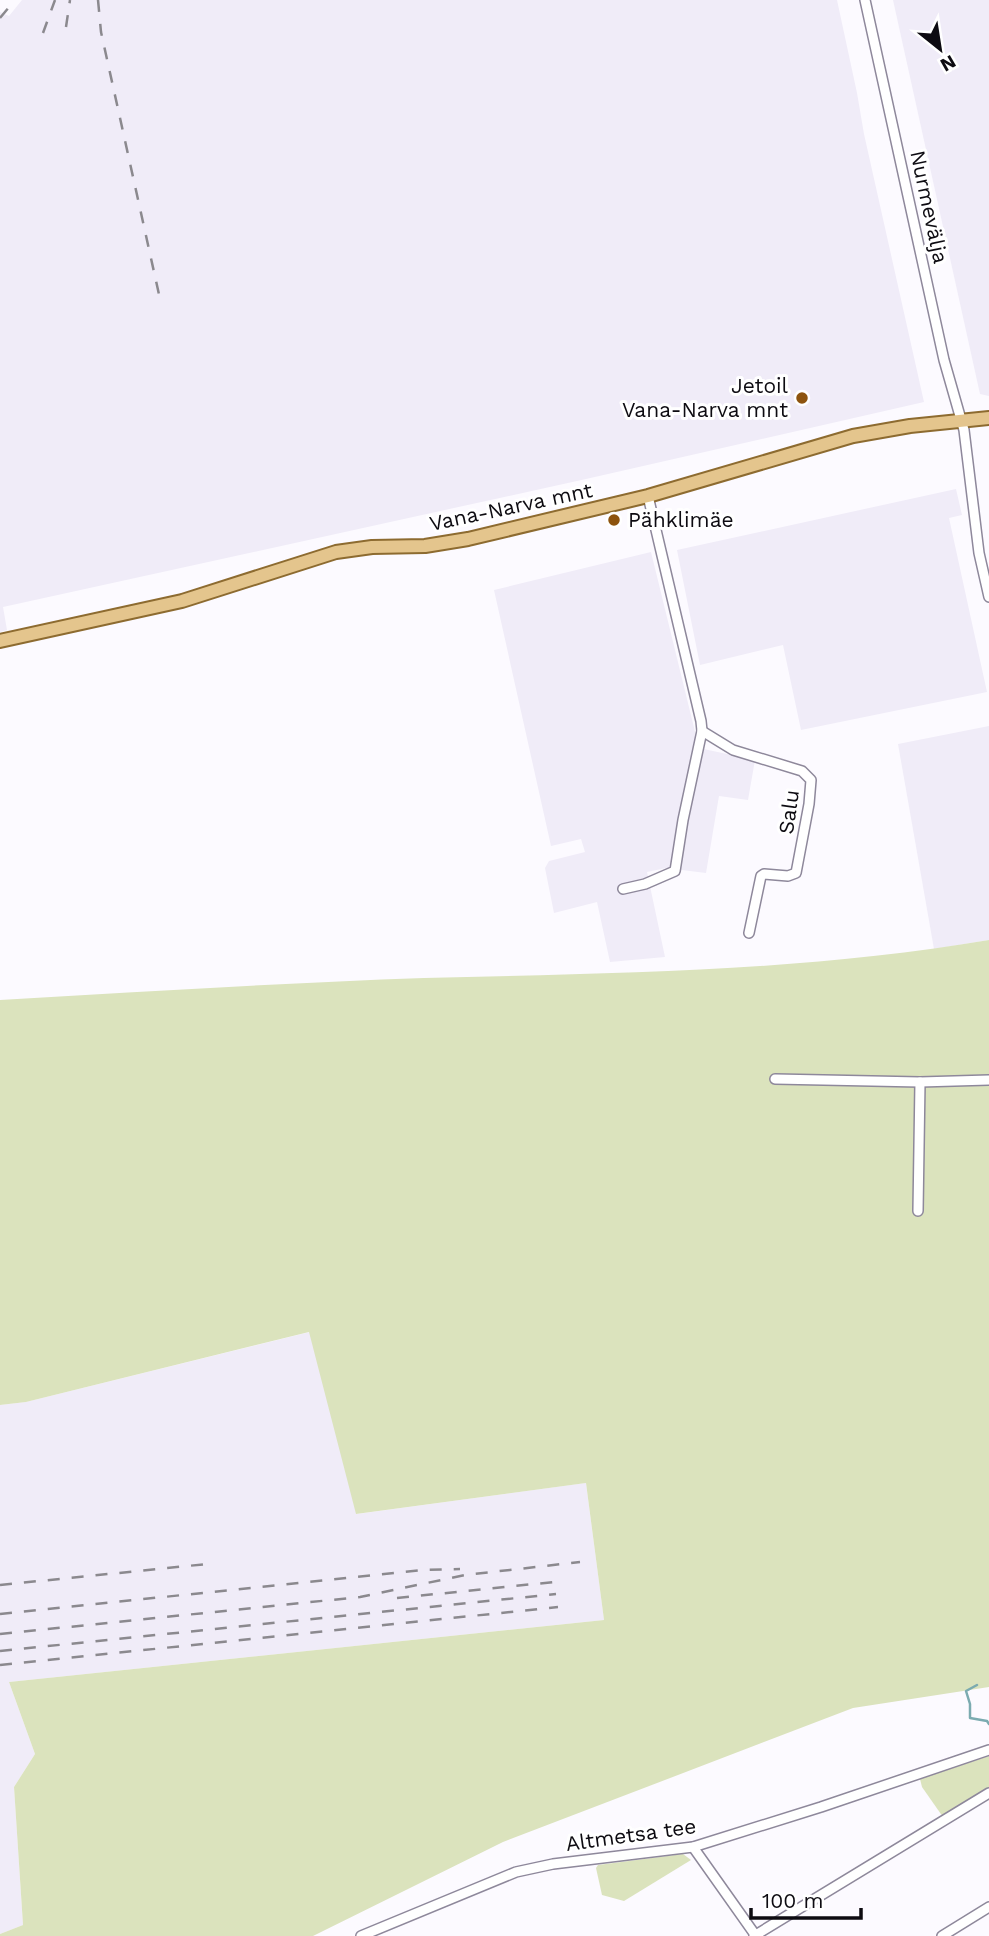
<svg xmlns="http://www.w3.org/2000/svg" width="989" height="1936" font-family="'Work Sans',sans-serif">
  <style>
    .built { fill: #f0ecf8 }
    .green { fill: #dbe3bd }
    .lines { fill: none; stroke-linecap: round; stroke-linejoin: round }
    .stream { stroke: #7babb0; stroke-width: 2.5 }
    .minor-casing { stroke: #8e889b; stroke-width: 12 }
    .major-casing { stroke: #8d6b30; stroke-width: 16 }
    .minor { stroke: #fff; stroke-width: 9 }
    .major { stroke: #e4c58d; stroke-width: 12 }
    .rail { stroke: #8b898e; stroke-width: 2.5; stroke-dasharray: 12 12; stroke-linecap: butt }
    .poi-dot { fill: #8d530e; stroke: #fff; stroke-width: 2.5 }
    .labels { text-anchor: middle; stroke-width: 6; stroke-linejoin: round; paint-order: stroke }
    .street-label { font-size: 21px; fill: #0d0b11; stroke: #fff }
    .poi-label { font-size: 21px; fill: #0d0b11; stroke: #fff; text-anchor: end }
  </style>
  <rect width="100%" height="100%" fill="#fcfaff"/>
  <g class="built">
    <polygon points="22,0 837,0 857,93 864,134 924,402 586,479 3,607 7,630 0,632 0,12 9,16"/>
    <polygon points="893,0 989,0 989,396 980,394"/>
    <polygon points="956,489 962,515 949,518 987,692 801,730 783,645 700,665 677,550"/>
    <polygon points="651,552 699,748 755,760 748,800 719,796 706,873 666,868 647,872 665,957 610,962 597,902 554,913 545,868 549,861 585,852 581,839 551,846 494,590"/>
    <polygon points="989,726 989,940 934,949 898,744"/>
    <polygon points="310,1332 357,1514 586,1483 604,1620 9,1682 35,1754 14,1787 23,1925 0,1934 0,1405 26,1402"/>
  </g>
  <g class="green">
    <path d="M 989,940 L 989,1687 L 853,1708 L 503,1842 L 313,1936 L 0,1936 L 0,1934 L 23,1925 L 14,1787 L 35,1754 L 9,1682 L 604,1620 L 586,1483 L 356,1514 L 309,1332 L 26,1402 L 0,1405 L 0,1000 C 141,992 282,983 424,978 C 613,973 802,972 989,940 Z"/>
    <polygon points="989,1756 989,1789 943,1817 922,1787 920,1779"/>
    <polygon points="683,1854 691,1860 624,1901 602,1895 596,1868 598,1865"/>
  </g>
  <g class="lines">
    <polyline class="stream" points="977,1685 966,1691 970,1704 970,1718 987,1721 989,1724"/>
    <g class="minor-casing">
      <g id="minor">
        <polyline points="865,0 944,360 964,430 979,553 989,597"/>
        <polyline points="702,731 733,750 802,771 811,780 809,804 796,873 788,876 764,874 761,876 749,933"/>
        <polyline points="623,889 645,884 675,871 683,820 702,731 701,721 648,496"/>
        <polyline points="775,1079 920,1082 989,1080"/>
        <polyline points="918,1211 920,1082"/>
        <polyline points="693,1847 756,1936"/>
        <polyline points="361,1936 516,1872 553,1864 693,1847 821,1807 989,1750"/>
        <polyline points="754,1936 989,1793"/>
        <polyline points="942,1936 989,1907"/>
      </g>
    </g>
    <g class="major-casing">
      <polyline id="major" points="0,641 182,601 336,552 372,547 425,546 468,539 648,496 853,436 910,426 989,418"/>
    </g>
    <use href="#minor" class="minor"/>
    <use href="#major" class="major"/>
    <g class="rail">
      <polyline points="98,0 101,32 160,299"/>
      <polyline points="0,18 15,0"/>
      <polyline points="66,27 70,0"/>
      <polyline points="43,33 55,0"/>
      <polyline points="0,1585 207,1564"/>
      <polyline points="397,1598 554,1582"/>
      <polyline points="0,1614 423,1570 460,1569"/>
      <polyline points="0,1634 360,1597 465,1575 580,1562"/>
      <polyline points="0,1651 556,1594"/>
      <polyline points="0,1665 558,1607"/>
    </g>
  </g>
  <g class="poi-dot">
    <circle cx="802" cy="398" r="7"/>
    <circle cx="614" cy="520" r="7"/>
  </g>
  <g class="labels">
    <g class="street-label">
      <text transform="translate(929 207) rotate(78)" y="7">Nurmevälja</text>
      <text transform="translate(511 507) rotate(-12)" y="7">Vana-Narva mnt</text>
      <text transform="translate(789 812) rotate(-82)" y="7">Salu</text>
      <text transform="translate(631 1835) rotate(-8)" y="7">Altmetsa tee</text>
    </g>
    <g class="poi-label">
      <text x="788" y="393">Jetoil<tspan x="788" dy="24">Vana-Narva mnt</tspan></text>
      <text x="628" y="527" text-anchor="start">Pähklimäe</text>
    </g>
  </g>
  <g transform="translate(940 49) rotate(150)" stroke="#ffffff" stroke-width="5" paint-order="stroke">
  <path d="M0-5L12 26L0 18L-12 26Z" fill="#0d0b11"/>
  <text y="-10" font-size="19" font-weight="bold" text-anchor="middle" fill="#0d0b11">N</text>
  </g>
  <path d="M751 1908v10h110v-10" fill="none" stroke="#0d0b11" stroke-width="3.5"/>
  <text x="762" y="1908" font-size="21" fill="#0d0b11" stroke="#ffffff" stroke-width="5" paint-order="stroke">100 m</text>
</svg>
